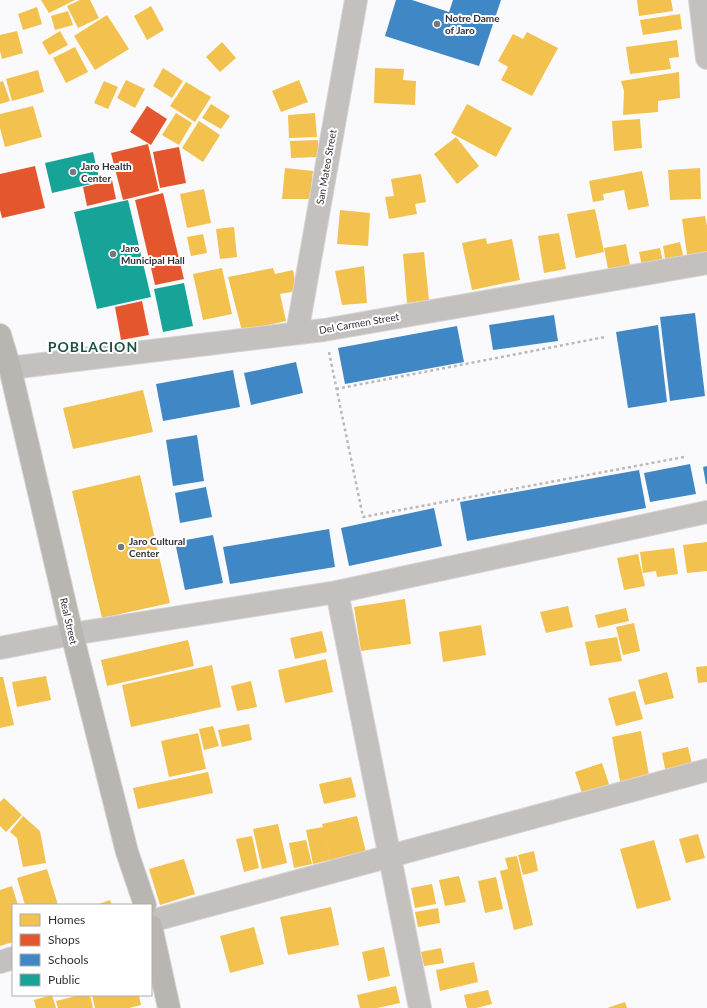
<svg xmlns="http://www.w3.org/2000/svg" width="707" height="1008" font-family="Lato,sans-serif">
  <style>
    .homes { fill: #f2c14e }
    .shops { fill: #e4572e }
    .schools { fill: #3f88c5 }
    .public { fill: #17a398 }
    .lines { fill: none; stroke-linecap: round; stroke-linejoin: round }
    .minor-casing { stroke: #d6d6d9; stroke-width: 24 }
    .tertiary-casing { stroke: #d6d6d9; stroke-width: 24 }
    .secondary-casing { stroke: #d6d6d9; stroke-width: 24 }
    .path { stroke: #bcb9b8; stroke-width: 2.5; stroke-dasharray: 3 3; stroke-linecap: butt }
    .minor { stroke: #c4c0bd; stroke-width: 22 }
    .tertiary { stroke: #c4c0bd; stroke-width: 22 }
    .secondary { stroke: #b9b5b1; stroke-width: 22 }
    .poi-dot { fill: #77777d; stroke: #fff; stroke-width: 1.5 }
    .labels { text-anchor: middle; stroke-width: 4; stroke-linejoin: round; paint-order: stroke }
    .poi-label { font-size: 10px; font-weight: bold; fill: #313038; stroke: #fff; text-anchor: start }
    .street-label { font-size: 10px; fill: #313038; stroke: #fff }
    .district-label { font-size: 14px; font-weight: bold; letter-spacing: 1px; fill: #1c5043; stroke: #fff }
  </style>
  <rect width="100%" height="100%" fill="#fafafc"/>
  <g class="homes">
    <polygon points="41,0 75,0 49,13"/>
    <polygon points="80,0 90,0 99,18 78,28 67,6"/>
    <polygon points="637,0 671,0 673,11 639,16"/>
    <polygon points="151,6 164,30 147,40 134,16"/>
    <polygon points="37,7 42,24 23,30 18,14"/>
    <polygon points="68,11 73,25 55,30 51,16"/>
    <polygon points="680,14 682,29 643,35 640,20"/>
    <polygon points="107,15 129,49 95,70 74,36"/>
    <polygon points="17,31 23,53 2,59 0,51 0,35"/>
    <polygon points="60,31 68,45 49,55 42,42"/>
    <polygon points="527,32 558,48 532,96 501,80 508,67 498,61 513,34 523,39"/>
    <polygon points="677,40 679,57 669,58 671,69 630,74 626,47"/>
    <polygon points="222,42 236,58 220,72 206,57"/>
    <polygon points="75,47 88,72 66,83 53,58"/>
    <polygon points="163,68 183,81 172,98 153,86"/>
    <polygon points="375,68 404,69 403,80 416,81 415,105 374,103"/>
    <polygon points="38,70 44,92 12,101 6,79"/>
    <polygon points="679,72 680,98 658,101 658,112 623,115 624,91 621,81"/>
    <polygon points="126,80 145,89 135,108 117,98"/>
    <polygon points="299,80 308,102 281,112 272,91"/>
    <polygon points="3,81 10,101 0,104 0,82"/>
    <polygon points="104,81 118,87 108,109 94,103"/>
    <polygon points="186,82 211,97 195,122 170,106"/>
    <polygon points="211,104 230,116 221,129 202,118"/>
    <polygon points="467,104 512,128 496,157 451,133"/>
    <polygon points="33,106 42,137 5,147 0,128 0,114"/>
    <polygon points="176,113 192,123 179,145 162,135"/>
    <polygon points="315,113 317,137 289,138 288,115"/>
    <polygon points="640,119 642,148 614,151 612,121"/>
    <polygon points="199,121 220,135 203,162 182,148"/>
    <polygon points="456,137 479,166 457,184 434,154"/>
    <polygon points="318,140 318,157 291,158 290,141"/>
    <polygon points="285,168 313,171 310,199 282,199"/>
    <polygon points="700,168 701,199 670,200 668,170"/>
    <polygon points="642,171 649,206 628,210 624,190 603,194 604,200 593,202 589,181"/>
    <polygon points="421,174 426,202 415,204 417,214 389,219 385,197 394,196 391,179"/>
    <polygon points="204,189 211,223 187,228 180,194"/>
    <polygon points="595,209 604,252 576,258 567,214"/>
    <polygon points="340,210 370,213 368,246 337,244"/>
    <polygon points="705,216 707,226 707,252 687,255 682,219"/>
    <polygon points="234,227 237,257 220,259 216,229"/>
    <polygon points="559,233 566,269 544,273 538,236"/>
    <polygon points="203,234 207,253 191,256 187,237"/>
    <polygon points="486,238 487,244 512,239 520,280 472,290 462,243"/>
    <polygon points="680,242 684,259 666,263 663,246"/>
    <polygon points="626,244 630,265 608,269 604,248"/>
    <polygon points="660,248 663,262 642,266 639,252"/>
    <polygon points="424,252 429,300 407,303 403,254"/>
    <polygon points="364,266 367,303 342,305 335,271"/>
    <polygon points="222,268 232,314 203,320 193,274"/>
    <polygon points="273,268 275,274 293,270 297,291 280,294 286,321 242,331 228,277"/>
    <polygon points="143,390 153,432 73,449 63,408"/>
    <polygon points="140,475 170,603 102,618 72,491"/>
    <polygon points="707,542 707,571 687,573 683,545"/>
    <polygon points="674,548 678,574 657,577 656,571 643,573 640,552"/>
    <polygon points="638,554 645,586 624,590 617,558"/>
    <polygon points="405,599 411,644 361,651 354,607"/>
    <polygon points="568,606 573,627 546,633 540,612"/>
    <polygon points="626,608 629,621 598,628 595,615"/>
    <polygon points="634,623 640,651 623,655 616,627"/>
    <polygon points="481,625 486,655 443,662 439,632"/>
    <polygon points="322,631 327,652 295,659 290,638"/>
    <polygon points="617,637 622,661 590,666 585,642"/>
    <polygon points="188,640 194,666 107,686 101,660"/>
    <polygon points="326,659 333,692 285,703 278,670"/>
    <polygon points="212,665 221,707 131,727 122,685"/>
    <polygon points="707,666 707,682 698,683 696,667"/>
    <polygon points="667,672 674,698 645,705 638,680"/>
    <polygon points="46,676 51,700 17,707 12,682"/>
    <polygon points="0,677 3,677 14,725 0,728"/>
    <polygon points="251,681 257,707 237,711 231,686"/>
    <polygon points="635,691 643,719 616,726 608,698"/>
    <polygon points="249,724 252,740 222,747 218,730"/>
    <polygon points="213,726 219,746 204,750 199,729"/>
    <polygon points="641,731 650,781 621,787 612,737"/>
    <polygon points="198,733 206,769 169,777 161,741"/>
    <polygon points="688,747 694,773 667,779 662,753"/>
    <polygon points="602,763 610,787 583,796 575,772"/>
    <polygon points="208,772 213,793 138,809 133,788"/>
    <polygon points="351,777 356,797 324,804 319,784"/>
    <polygon points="4,798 22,815 6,832 0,826 0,802"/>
    <polygon points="23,816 40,831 46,863 23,867 17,838 10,832"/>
    <polygon points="357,816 367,856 331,864 326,839 330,860 313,864 306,830 323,827 322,824"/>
    <polygon points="278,824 287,863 262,869 253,829"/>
    <polygon points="698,834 705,858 686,863 679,839"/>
    <polygon points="252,836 259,868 244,872 236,839"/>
    <polygon points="306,840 312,864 294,868 289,843"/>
    <polygon points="654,840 671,900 637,909 620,849"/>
    <polygon points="534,851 538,871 523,875 518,855"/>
    <polygon points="517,856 533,925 514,930 500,871 508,869 505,858"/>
    <polygon points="184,859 195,894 160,905 149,869"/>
    <polygon points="47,869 58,905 25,905 17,878"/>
    <polygon points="459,876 466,902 445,906 439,880"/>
    <polygon points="496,877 503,909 485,913 478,881"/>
    <polygon points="432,884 436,904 415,908 411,888"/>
    <polygon points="12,886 18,905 13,905 13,942 0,946 0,890"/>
    <polygon points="110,900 112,905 96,905"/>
    <polygon points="331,907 339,945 288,955 280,917"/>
    <polygon points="438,908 440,923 418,927 415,912"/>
    <polygon points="254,927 264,964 230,973 220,936"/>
    <polygon points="384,947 390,976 368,981 362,952"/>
    <polygon points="441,948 444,963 424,966 421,952"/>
    <polygon points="474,962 478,982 440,991 436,970"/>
    <polygon points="396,986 400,1003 377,1008 360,1008 357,995"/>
    <polygon points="488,990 492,1004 476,1008 467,1008 464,995"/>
    <polygon points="52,995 56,1008 36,1008 34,1000"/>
    <polygon points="80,995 90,995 93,1008 58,1008 56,1001"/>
    <polygon points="92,995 139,995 141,1005 129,1008 95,1008"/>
    <polygon points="625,1002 627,1008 607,1008"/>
  </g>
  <g class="shops">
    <polygon points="147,106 167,119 151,145 130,132"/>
    <polygon points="148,144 159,191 123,200 111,153"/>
    <polygon points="179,147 186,183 160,188 153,152"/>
    <polygon points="35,166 45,208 2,218 0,210 0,174"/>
    <polygon points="112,180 116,199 87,206 83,187"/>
    <polygon points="163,193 184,279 155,285 135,200"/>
    <polygon points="142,301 149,335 121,340 115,307"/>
  </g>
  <g class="schools">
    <polygon points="396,0 412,0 449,12 453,0 501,0 479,66 385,36"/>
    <polygon points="695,313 705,396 670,401 660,317"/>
    <polygon points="554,315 558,341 493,350 489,325"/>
    <polygon points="658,325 667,402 628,408 616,332"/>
    <polygon points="457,326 464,362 345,384 338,348"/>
    <polygon points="296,362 303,393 251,405 244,373"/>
    <polygon points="233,370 240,407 163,421 156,384"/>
    <polygon points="197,435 204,481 173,486 166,440"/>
    <polygon points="690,464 696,494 650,502 644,473"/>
    <polygon points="707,466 707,484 706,484 703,467"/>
    <polygon points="639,470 646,508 467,541 460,502"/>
    <polygon points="206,487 212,517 180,523 175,493"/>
    <polygon points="434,508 442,546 349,566 341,528"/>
    <polygon points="329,529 335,567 230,584 223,547"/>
    <polygon points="213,535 223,583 185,590 175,542"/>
  </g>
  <g class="public">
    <polygon points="93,152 100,182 52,193 45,163"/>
    <polygon points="128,200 151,297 97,309 74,212"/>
    <polygon points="184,283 193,326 163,332 154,289"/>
  </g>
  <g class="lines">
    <g class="minor-casing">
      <g id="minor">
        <polyline points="700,0 707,58"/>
        <polyline points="297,333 356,0"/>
        <polyline points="337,592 420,1008"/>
        <polyline points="0,648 72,634 337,592 707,512"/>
        <polyline points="151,921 707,770"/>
        <polyline points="0,962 13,958"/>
      </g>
    </g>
    <g class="tertiary-casing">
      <polyline id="tertiary" points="10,368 324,330 707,263"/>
    </g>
    <g class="secondary-casing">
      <g id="secondary">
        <polyline points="0,335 10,368 72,634 127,852 145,905"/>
        <polyline points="151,926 169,1008"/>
      </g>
    </g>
    <g class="path">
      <polyline points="329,352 363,517 684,457"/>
      <polyline points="336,389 605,337"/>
    </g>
    <use href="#minor" class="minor"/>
    <use href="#tertiary" class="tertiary"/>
    <use href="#secondary" class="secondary"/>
  </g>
  <g class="poi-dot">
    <circle cx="437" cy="24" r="4"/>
    <circle cx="73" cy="172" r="4"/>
    <circle cx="113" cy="254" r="4"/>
    <circle cx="121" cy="547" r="4"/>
  </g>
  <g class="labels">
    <g class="poi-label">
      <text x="445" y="22">Notre Dame<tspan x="445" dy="12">of Jaro</tspan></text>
      <text x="81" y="170">Jaro Health<tspan x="81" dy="12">Center</tspan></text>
      <text x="121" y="252">Jaro<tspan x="121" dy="12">Municipal Hall</tspan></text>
      <text x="129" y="545">Jaro Cultural<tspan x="129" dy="12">Center</tspan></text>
    </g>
    <g class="street-label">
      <text transform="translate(326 167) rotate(-80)" y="4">San Mateo Street</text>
      <text transform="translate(359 323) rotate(-10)" y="4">Del Carmen Street</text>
      <text transform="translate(69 621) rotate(77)" y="4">Real Street</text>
    </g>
    <g class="district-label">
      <text x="93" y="352">POBLACION</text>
    </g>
  </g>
  <rect x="12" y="904" width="140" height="92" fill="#ffffff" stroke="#adacaf"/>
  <rect x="20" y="914" width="20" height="12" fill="#f2c14e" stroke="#adacaf"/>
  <text x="48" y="924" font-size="12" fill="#313038">Homes</text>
  <rect x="20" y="934" width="20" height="12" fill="#e4572e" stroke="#adacaf"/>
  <text x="48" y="944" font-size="12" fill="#313038">Shops</text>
  <rect x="20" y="954" width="20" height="12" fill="#3f88c5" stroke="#adacaf"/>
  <text x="48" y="964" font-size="12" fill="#313038">Schools</text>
  <rect x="20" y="974" width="20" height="12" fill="#17a398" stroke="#adacaf"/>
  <text x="48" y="984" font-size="12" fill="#313038">Public</text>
</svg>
